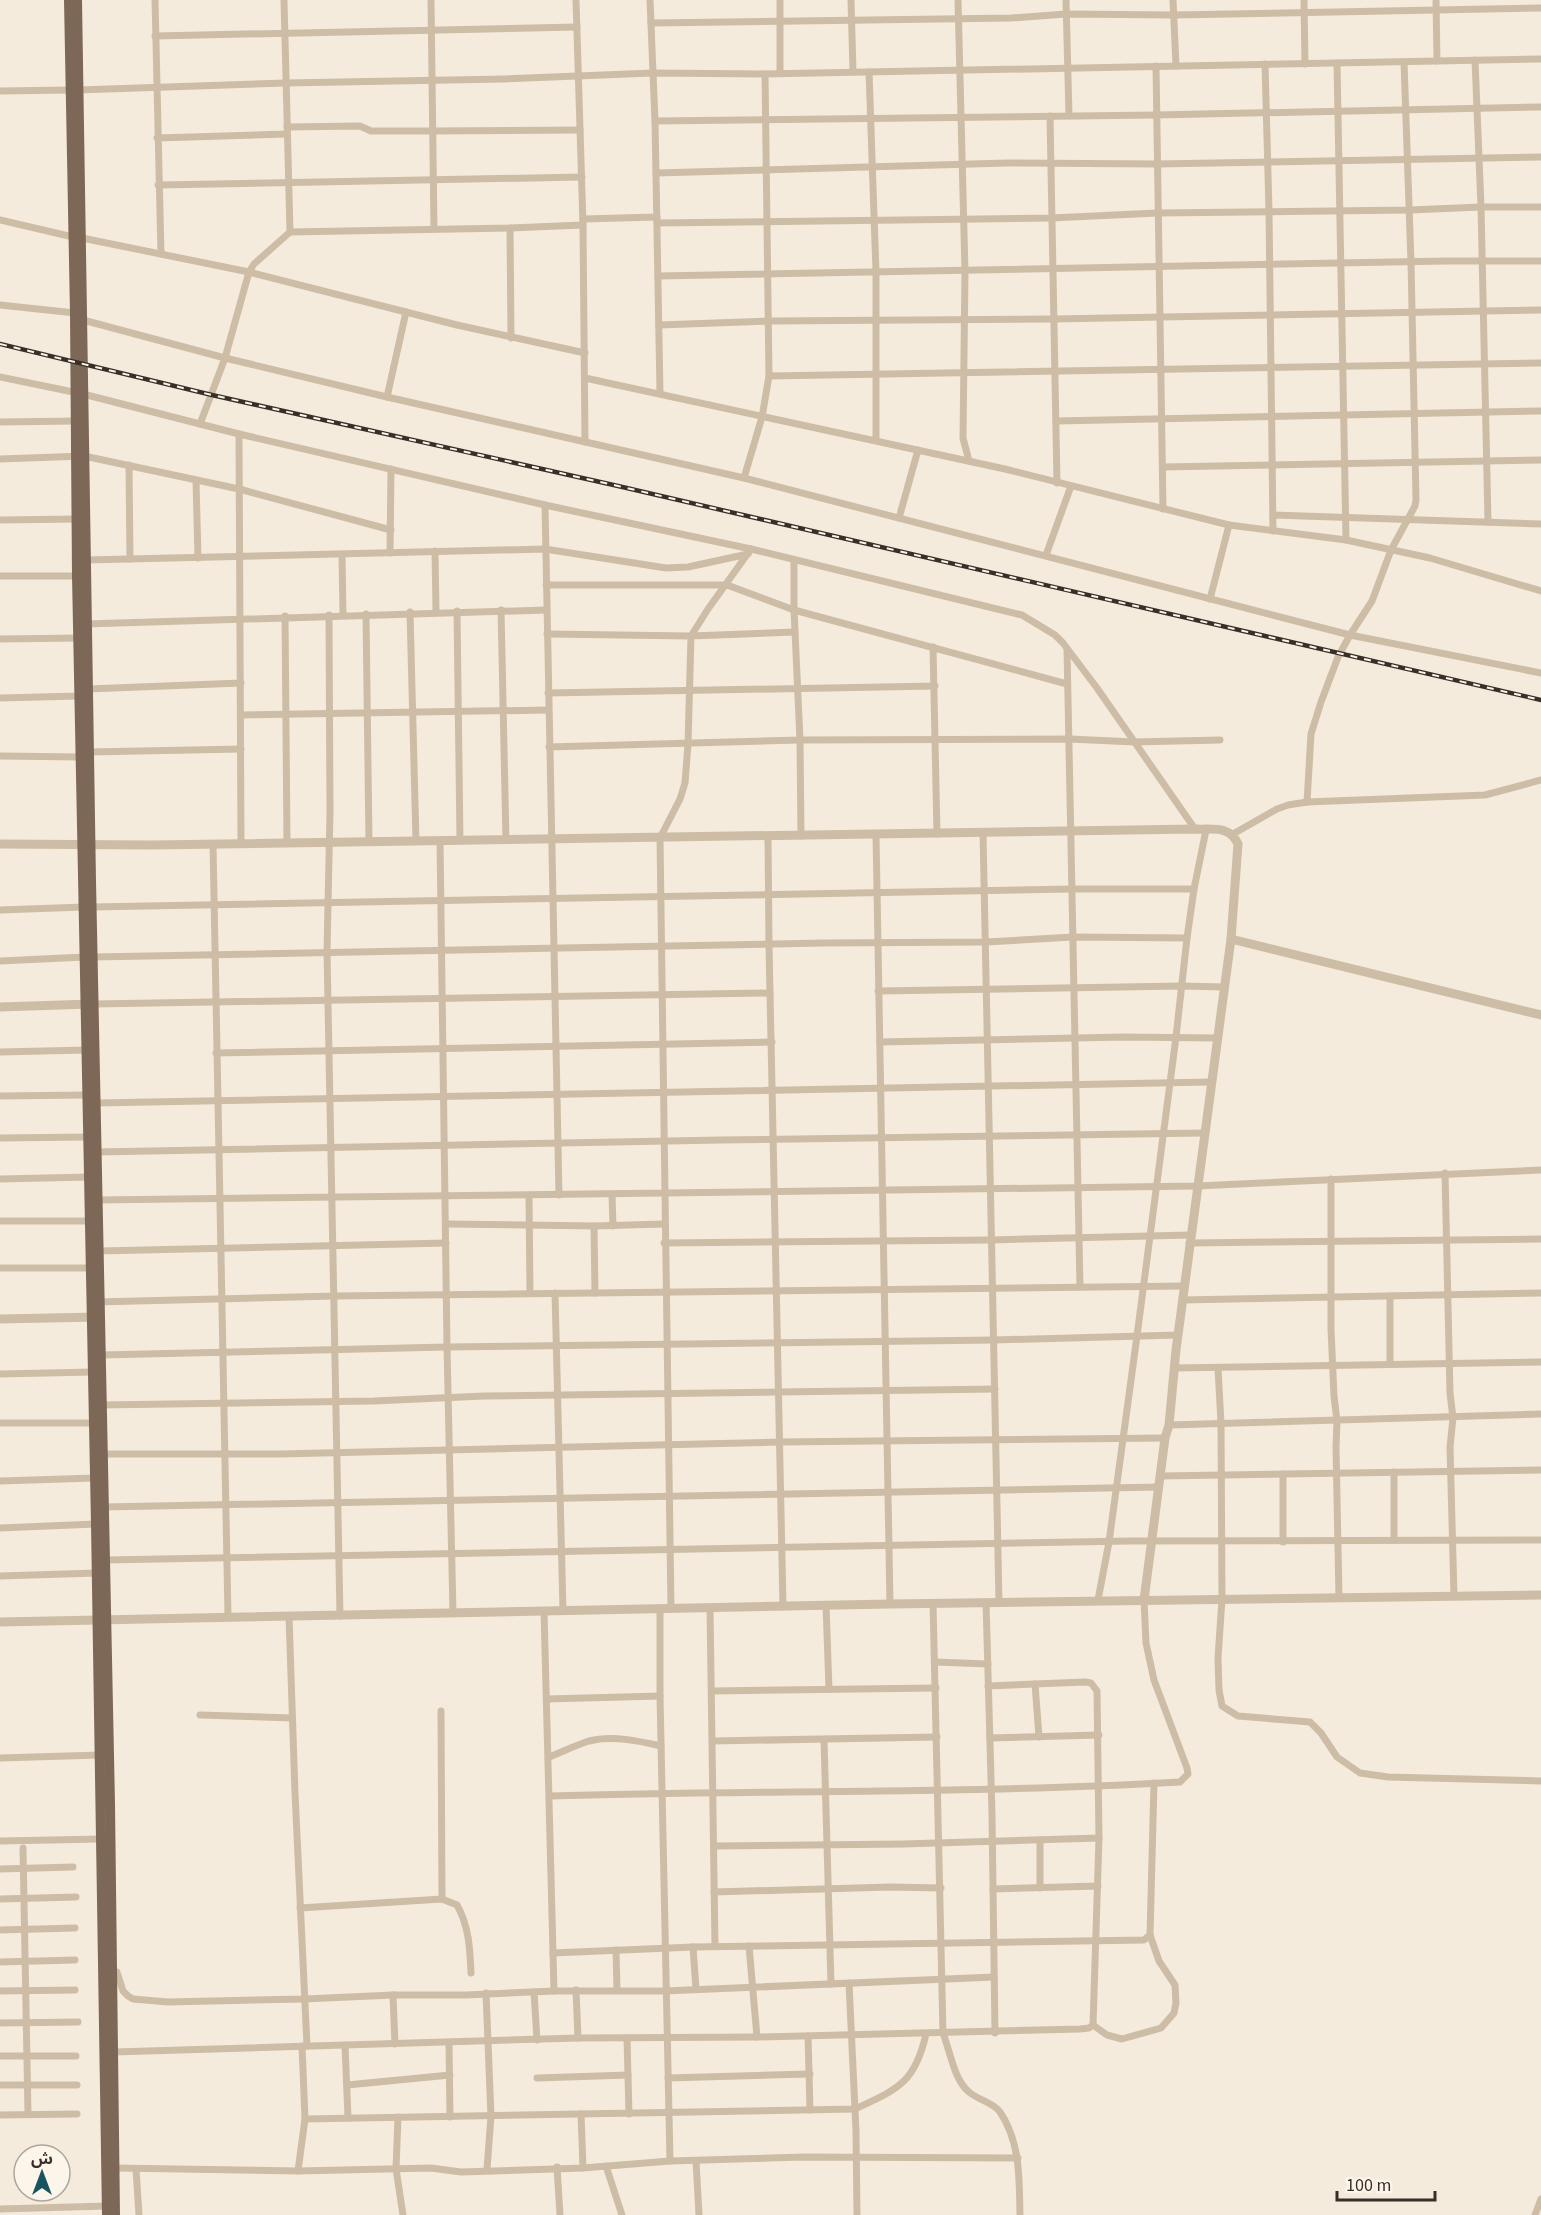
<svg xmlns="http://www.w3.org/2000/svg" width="1541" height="2215" font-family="'Source Sans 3','Noto Sans Arabic',sans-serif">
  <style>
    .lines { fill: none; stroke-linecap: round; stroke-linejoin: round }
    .minor { stroke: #cebda6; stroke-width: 7 }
    .tertiary { stroke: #cebda6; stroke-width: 9 }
    .primary { stroke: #7d6857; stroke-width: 10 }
    .rail-casing { stroke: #3a2f28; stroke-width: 4.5 }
    .rail { stroke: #fcf5e9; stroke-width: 2; stroke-dasharray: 7; stroke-linecap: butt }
  </style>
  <rect width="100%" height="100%" fill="#f5ebdc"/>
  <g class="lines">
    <g class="minor">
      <polyline points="155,0 161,254"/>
      <polyline points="284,0 290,232"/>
      <polyline points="431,0 434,229"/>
      <polyline points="576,0 583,225 585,442"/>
      <polyline points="650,0 655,121 660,393"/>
      <polyline points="780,0 780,73"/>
      <polyline points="851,0 853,72"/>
      <polyline points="958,0 965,271 963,438 969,461"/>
      <polyline points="1066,0 1069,115"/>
      <polyline points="1173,0 1176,66"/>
      <polyline points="1304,0 1305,64"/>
      <polyline points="1436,0 1437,61"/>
      <polyline points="651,23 1011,18 1066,14 1174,15 1541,8"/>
      <polyline points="155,36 577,27"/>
      <polyline points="1475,60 1481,207 1488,522"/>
      <polyline points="1337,63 1346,540"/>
      <polyline points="1265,64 1269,211 1273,531"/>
      <polyline points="1156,66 1163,509"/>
      <polyline points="869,72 876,272 876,440"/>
      <polyline points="78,90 286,83 504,79 653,73 765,74 1541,59"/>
      <polyline points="0,91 70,90"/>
      <polyline points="1050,116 1057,483"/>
      <polyline points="655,121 1156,115 1541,107"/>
      <polyline points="287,127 360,126 371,131 433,131 580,130"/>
      <polyline points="157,138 287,134"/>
      <polyline points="656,173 1007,163 1157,164 1541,157"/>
      <polyline points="158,185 582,177"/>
      <polyline points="583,219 657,217"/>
      <polyline points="0,220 73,237"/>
      <polyline points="657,223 1051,218 1157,213 1410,210 1481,207 1541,207"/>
      <polyline points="510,228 511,338"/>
      <polyline points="82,238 249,272 457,325 585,353"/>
      <polyline points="658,276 1446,261 1541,261"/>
      <polyline points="0,305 75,313"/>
      <polyline points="83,320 225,358 387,397 744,478 1350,635 1541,673"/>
      <polyline points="659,325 770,321 1054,319 1541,310"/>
      <polyline points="769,376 1541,363"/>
      <polyline points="0,377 83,394 239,434 545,505 751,549 1022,615 1055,635 1063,643 1097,688 1195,829"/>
      <polyline points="585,378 1005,469 1229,525 1346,540 1430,558 1541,591"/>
      <polyline points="387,397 406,312"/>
      <polyline points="1056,421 1541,411"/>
      <polyline points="0,422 75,421"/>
      <polyline points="200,424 225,358 249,272 254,264 290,232 510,228 583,225"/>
      <polyline points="239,434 241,844"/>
      <polyline points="0,459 84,456 239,489 391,530"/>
      <polyline points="129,465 130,559"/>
      <polyline points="1163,467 1541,460"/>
      <polyline points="744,478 762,417 769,376 765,74"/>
      <polyline points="196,480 198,558"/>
      <polyline points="545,505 559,1195"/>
      <polyline points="1273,515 1541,524"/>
      <polyline points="899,518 918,450"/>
      <polyline points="0,520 76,519"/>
      <polyline points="435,551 436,612"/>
      <polyline points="390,553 391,469"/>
      <polyline points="342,555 343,614"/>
      <polyline points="1046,555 1071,486"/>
      <polyline points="86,560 545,549 666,568 688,567 748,554"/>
      <polyline points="794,560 794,610 800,740 801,836"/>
      <polyline points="0,576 77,576"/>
      <polyline points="546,585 727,585 794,610 1067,684"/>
      <polyline points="1210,599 1229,525"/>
      <polyline points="501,610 506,840"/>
      <polyline points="457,611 460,841"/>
      <polyline points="410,612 416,841"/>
      <polyline points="366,614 369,842"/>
      <polyline points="329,615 330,811 327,952 340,1616"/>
      <polyline points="285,616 287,843"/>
      <polyline points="86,624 546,610"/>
      <polyline points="547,634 691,636 795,632"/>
      <polyline points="0,639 78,638"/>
      <polyline points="933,647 937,834"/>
      <polyline points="1067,649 1080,1287"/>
      <polyline points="88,689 241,683"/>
      <polyline points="548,693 935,686"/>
      <polyline points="0,698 79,696"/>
      <polyline points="241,715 548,710"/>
      <polyline points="549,747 800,740 1070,739 1134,742 1220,740"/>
      <polyline points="89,752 241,749"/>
      <polyline points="0,756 81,757"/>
      <polyline points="1307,802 1311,734 1321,702 1338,657 1350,635 1372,601 1391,550 1415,506 1416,500 1411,262 1404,62"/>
      <polyline points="983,833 999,1602"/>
      <polyline points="1233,834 1277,809 1288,805 1307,802 1485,795 1541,780"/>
      <polyline points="876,835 890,1604"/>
      <polyline points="768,836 769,945 783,1607"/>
      <polyline points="440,841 447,1347 453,1613"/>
      <polyline points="213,844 228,1617"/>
      <polyline points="92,907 1072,889 1194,889"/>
      <polyline points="0,910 84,907"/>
      <polyline points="93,957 824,943 986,942 1073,937 1187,938"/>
      <polyline points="0,961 85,957"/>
      <polyline points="878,991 1181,986 1224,987"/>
      <polyline points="94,1004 770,993"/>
      <polyline points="880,1042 1123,1037 1216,1038"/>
      <polyline points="0,1052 87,1050"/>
      <polyline points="216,1053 772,1042"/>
      <polyline points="0,1096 87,1095"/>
      <polyline points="96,1103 1210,1082"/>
      <polyline points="0,1138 88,1137"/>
      <polyline points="97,1152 721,1140 1204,1133"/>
      <polyline points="1445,1173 1450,1393 1453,1418 1450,1447 1454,1596"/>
      <polyline points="0,1179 89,1177"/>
      <polyline points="1331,1179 1331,1329 1334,1396 1337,1421 1336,1447 1339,1598"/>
      <polyline points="612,1194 613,1226"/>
      <polyline points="529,1195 530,1293"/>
      <polyline points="98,1200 665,1193 660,838 680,799 685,783 688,744 691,636 708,609 751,549"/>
      <polyline points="0,1221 90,1221"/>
      <polyline points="446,1224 594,1226 664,1224"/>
      <polyline points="594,1226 595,1293"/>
      <polyline points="664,1243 991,1240 1190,1235"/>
      <polyline points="1189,1243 1541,1239"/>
      <polyline points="99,1251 446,1243"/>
      <polyline points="0,1268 91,1268"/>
      <polyline points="555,1293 563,1611"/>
      <polyline points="1182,1300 1541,1293"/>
      <polyline points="97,1302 335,1296 1184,1286"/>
      <polyline points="101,1355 447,1347 994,1340 1178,1335"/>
      <polyline points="1390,1364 1390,1296"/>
      <polyline points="1174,1368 1541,1362"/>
      <polyline points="1218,1368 1221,1423 1222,1599 1218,1658 1219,1690 1222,1706 1238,1716 1310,1722 1321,1733 1337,1757 1360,1773 1388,1777 1541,1781"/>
      <polyline points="0,1374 93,1372"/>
      <polyline points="101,1405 374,1401 484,1396 995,1389"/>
      <polyline points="0,1423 94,1423"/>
      <polyline points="1169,1425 1541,1414"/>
      <polyline points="103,1454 281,1454 780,1442 1165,1438"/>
      <polyline points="1161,1476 1541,1470"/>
      <polyline points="0,1481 95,1478"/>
      <polyline points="104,1507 1159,1487"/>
      <polyline points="0,1528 96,1524"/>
      <polyline points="1394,1540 1394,1472"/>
      <polyline points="1283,1542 1283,1474"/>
      <polyline points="105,1560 1130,1541 1541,1540"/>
      <polyline points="0,1576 97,1573"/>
      <polyline points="1098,1600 1109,1542 1137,1336 1176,1037 1187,938 1194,889 1206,830"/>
      <polyline points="986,1602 992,1814 995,2033"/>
      <path d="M 933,1603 L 943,2033 C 950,2051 954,2080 969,2092 C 978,2100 993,2102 1000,2112 C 1021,2143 1019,2180 1020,2215"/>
      <polyline points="826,1605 829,1689"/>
      <polyline points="710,1608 715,1946"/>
      <polyline points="660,1609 660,1696 670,2161"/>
      <polyline points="671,1609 665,1193 1197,1186 1541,1170"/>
      <polyline points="544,1611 554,1991"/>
      <polyline points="289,1616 295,1793 307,2046"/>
      <polyline points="935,1662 988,1664"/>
      <polyline points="1035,1684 1039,1737"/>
      <polyline points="988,1686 1085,1682 1091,1683 1097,1691 1099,1838 1093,2025"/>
      <polyline points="712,1691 936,1688"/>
      <polyline points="547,1699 660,1696"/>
      <polyline points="441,1711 442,1899"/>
      <polyline points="200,1715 292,1718"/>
      <polyline points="990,1738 1099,1735"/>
      <polyline points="824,1740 831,1984"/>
      <polyline points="713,1741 937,1737"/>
      <path d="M 549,1757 C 562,1752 576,1745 589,1741 C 612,1735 639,1741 661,1746"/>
      <polyline points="0,1758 100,1755"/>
      <path d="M 550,1796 C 760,1790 970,1794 1180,1782 L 1188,1774 L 1187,1768 L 1154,1680 L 1146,1643 L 1144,1600"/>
      <polyline points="0,1841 101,1839"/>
      <polyline points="714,1846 904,1844 1099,1838"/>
      <polyline points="23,1848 28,2114"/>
      <polyline points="0,1869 73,1867"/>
      <polyline points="1040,1888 1040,1840"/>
      <polyline points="993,1889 1098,1886"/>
      <polyline points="714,1892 890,1887 941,1888"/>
      <polyline points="0,1899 76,1897"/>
      <path d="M 300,1908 L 442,1899 L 457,1905 C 469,1926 470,1949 471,1973"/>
      <polyline points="0,1930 75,1928"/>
      <polyline points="749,1946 757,2037"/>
      <polyline points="693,1947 696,1989"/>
      <polyline points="616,1950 617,1990"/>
      <polyline points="553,1953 693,1947 1144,1940 1150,1935"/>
      <polyline points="0,1962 75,1960"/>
      <polyline points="109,1972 117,1972 123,1991 128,1996 133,1999 168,2002 304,1999 393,1995 466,1995 554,1991 665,1991 994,1977"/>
      <polyline points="849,1983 856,2131 857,2215"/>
      <polyline points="576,1990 578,2038"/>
      <polyline points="0,1991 75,1990"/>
      <polyline points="534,1992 537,2040"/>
      <polyline points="486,1993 491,2116 487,2169"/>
      <polyline points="393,1995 395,2044"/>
      <polyline points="0,2023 78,2022"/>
      <polyline points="1093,2025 1107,2035 1122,2039 1161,2028 1174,2013 1176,2003 1175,1985 1159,1961 1150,1935 1154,1783"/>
      <polyline points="808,2036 810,2110"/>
      <polyline points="627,2038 629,2114"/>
      <polyline points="449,2043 450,2117"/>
      <polyline points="345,2045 348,2118"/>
      <polyline points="114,2052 578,2038 757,2037 1080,2029 1089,2028 1093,2025"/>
      <polyline points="0,2056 76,2056"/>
      <polyline points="537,2078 628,2075"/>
      <polyline points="668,2078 810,2074"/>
      <polyline points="0,2085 77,2085"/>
      <polyline points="347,2085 450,2075"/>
      <polyline points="581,2114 583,2168"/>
      <polyline points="0,2115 77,2114"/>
      <polyline points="398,2117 396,2169 403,2215"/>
      <path d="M 305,2119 L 855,2109 C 898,2089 915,2083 926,2034"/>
      <polyline points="696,2161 699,2215"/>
      <polyline points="606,2166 622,2215"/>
      <polyline points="557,2167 560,2215"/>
      <polyline points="115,2168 298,2171 431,2168 461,2172 583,2168 670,2161 804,2157 1018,2158"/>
      <polyline points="136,2169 139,2215"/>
      <polyline points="298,2171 305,2119 302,2046"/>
      <polyline points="0,2209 107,2206"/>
      <polyline points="1535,2215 1541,2199"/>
    </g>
    <g class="tertiary">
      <path d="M 0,844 L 152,845 L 1195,829 C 1213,830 1229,825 1238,844 L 1231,939 L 1176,1350 L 1169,1425 L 1165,1438 L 1144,1600"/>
      <polyline points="1231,939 1541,1015"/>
      <polyline points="0,1007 91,1004"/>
      <polyline points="0,1319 98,1317"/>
      <polyline points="0,1622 890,1604 1541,1595"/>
    </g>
    <g class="primary">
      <polyline points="69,0 75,313 77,576 96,1524 107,2215"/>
      <polyline points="77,0 91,881 110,1804 115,2215"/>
    </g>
    <g class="rail-casing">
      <polyline id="rail" points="0,344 212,395 618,486 1541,700"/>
    </g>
    <use href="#rail" class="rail"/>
  </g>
  <g transform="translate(42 2173)"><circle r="28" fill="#fcf5e9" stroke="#aea69c" stroke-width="1.5"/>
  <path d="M0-4.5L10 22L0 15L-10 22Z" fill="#185460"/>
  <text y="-9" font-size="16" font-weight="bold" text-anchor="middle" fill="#3a2f28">ش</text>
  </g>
  <path d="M1337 2191v9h98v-9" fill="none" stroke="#3a2f28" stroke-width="3"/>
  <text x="1346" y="2191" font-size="18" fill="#3a2f28" stroke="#fcf5e9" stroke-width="4.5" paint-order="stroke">100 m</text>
</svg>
